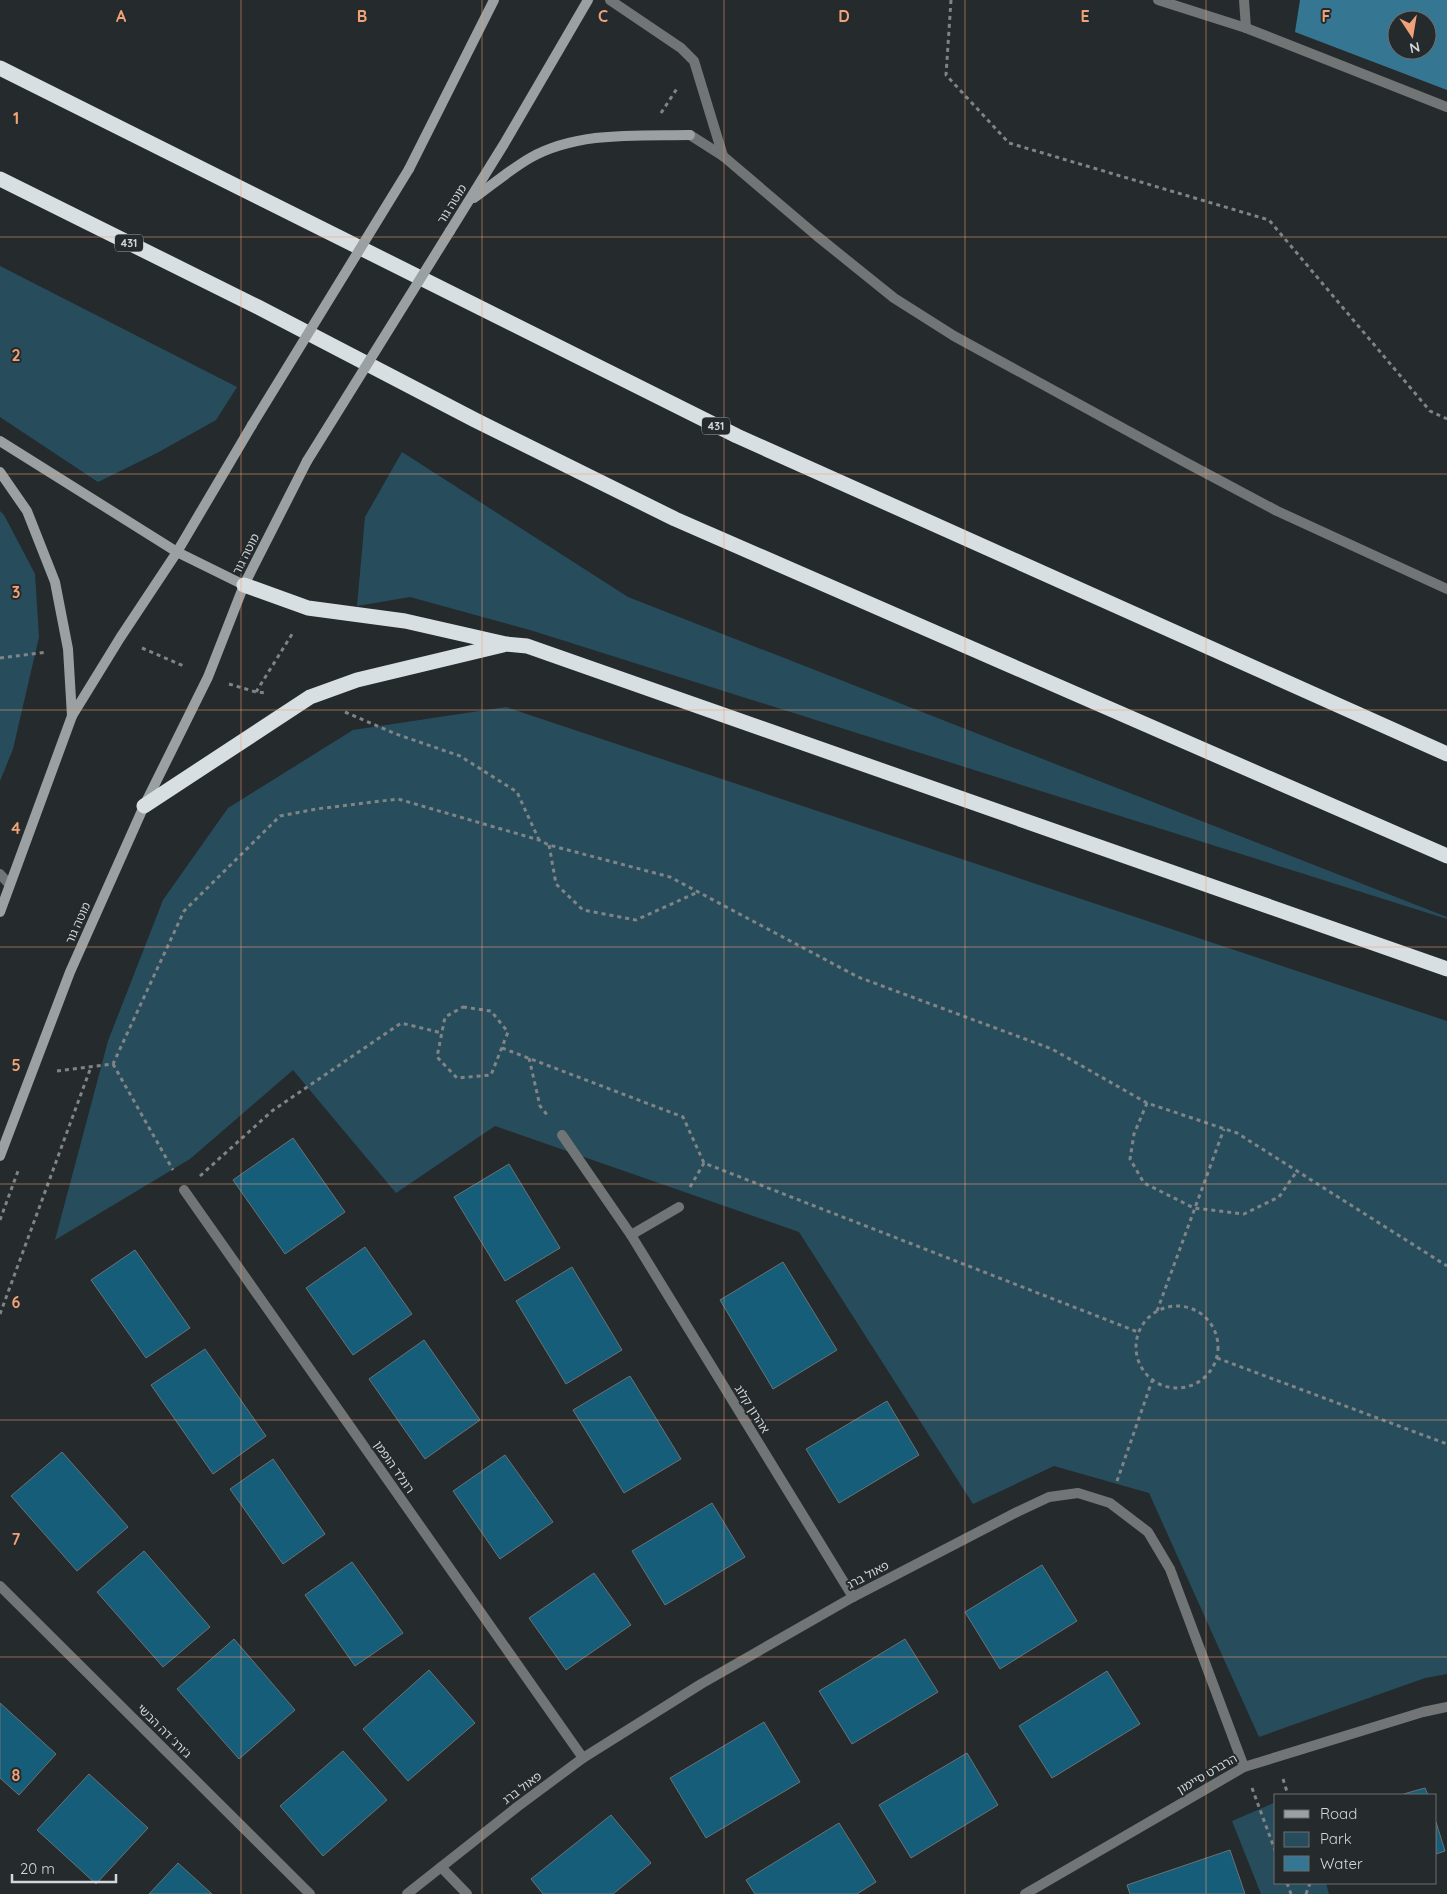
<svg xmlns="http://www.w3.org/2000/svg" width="1447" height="1894" font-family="Quicksand,'Noto Sans Hebrew',sans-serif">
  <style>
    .green { fill: #274d5d }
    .water { fill: #357793; fill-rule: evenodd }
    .building { fill: #155d78; stroke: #6b7275 }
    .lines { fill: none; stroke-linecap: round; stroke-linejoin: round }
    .path { stroke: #808486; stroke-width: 3; stroke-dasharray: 4 4; stroke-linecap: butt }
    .service { stroke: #727576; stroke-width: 10 }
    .minor { stroke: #727576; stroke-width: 10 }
    .tertiary { stroke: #727576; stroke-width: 10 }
    .secondary { stroke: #9ba0a2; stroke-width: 10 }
    .motorway { stroke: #d8dfe3; stroke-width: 15 }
    .secondary-bridge { stroke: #9ba0a2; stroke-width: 10 }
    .grid { fill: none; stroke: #f0a279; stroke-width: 1; stroke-opacity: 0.55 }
    .labels { text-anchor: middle; stroke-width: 4; stroke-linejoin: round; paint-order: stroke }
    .shield { fill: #252a2d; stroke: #9fa3a5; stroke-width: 1 }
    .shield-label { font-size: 11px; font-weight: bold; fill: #d3d7d8 }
    .street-label { font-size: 12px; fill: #d3d7d8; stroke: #252a2d }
    .grid-label { font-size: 16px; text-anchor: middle; font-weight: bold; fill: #f0a279; stroke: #252a2d; stroke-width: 4; stroke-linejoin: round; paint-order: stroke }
  </style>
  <rect width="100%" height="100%" fill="#252a2d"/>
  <g class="green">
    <polygon points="0,266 237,387 216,420 157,453 98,482 0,417"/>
    <polygon points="402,452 628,597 1447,917 1447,919 530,630 410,597 357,606 365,517"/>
    <polygon points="0,511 4,515 35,574 39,637 13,749 0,781"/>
    <polygon points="506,707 1447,1021 1447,1674 1425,1678 1259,1737 1149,1493 1054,1466 973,1504 799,1232 495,1126 396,1193 293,1070 190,1159 55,1240 108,1041 163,900 228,808 353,730"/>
    <polygon points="1276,1802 1276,1883 1326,1883 1329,1894 1261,1894 1232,1821"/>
  </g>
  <path class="water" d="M 1300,0 L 1447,0 L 1447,90 L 1295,32 ZM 1397,20 L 1427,20 L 1427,50 L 1397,50 Z"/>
  <g class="building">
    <polygon points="293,1138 345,1212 285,1254 233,1180"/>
    <polygon points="509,1164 560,1248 505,1281 454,1197"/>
    <polygon points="365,1247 412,1314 353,1355 306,1288"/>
    <polygon points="135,1250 190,1328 146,1358 91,1280"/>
    <polygon points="783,1262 837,1350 773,1389 720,1300"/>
    <polygon points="572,1267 622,1350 566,1384 516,1301"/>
    <polygon points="424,1340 480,1420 425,1459 369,1379"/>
    <polygon points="205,1349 266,1436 213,1474 151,1385"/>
    <polygon points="630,1376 681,1459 624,1493 573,1410"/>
    <polygon points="887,1401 919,1455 839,1503 806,1449"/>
    <polygon points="62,1452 128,1527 77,1571 11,1496"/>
    <polygon points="505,1455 553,1522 500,1559 453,1491"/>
    <polygon points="273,1459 325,1534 283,1564 230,1489"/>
    <polygon points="712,1503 745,1557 665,1605 632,1551"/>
    <polygon points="144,1551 210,1627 163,1667 97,1592"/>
    <polygon points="352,1562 403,1633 355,1666 305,1595"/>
    <polygon points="1042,1565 1077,1621 1000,1669 965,1612"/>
    <polygon points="594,1573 631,1625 566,1670 529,1618"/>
    <polygon points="234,1639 295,1710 239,1759 177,1689"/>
    <polygon points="905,1639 938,1692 852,1744 819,1691"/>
    <polygon points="429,1670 475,1723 408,1781 363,1729"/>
    <polygon points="1107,1671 1140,1724 1052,1778 1019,1726"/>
    <polygon points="0,1703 56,1754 19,1795 0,1778"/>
    <polygon points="764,1722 800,1782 706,1838 670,1778"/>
    <polygon points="343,1751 387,1800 323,1856 280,1806"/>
    <polygon points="967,1753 998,1805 911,1858 879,1805"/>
    <polygon points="89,1774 148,1828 96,1884 37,1830"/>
    <polygon points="1425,1788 1428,1795 1401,1795 1407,1793"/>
    <polygon points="611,1815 651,1863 613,1894 543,1894 531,1879"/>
    <polygon points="1436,1822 1445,1851 1436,1854"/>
    <polygon points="839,1823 876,1882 857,1894 755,1894 746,1880"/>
    <polygon points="1230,1850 1245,1894 1130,1894 1127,1885"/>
    <polygon points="178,1863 212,1894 149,1894"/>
  </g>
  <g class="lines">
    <g class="path">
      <polyline points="951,0 946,75 1009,143 1269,220 1430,411 1447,419"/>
      <polyline points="661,113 678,87"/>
      <polyline points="142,648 186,667"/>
      <polyline points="0,658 47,652"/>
      <polyline points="229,684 256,692 267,693"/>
      <polyline points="256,692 294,631"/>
      <polyline points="345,712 396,734 460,756 517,792 539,840"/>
      <polyline points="549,845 556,884 583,910 636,920 698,892"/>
      <polygon points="463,1007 491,1011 508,1032 491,1075 457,1078 437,1057 445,1017"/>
      <polyline points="502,1048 683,1117 704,1163 1138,1332"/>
      <polyline points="529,1058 540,1106 548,1116"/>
      <polyline points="113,1064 173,1170"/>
      <polyline points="57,1071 113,1064 184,911 280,816 316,809 398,799 539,840 549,845 670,877 858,977 1052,1049 1147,1103 1237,1133 1447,1266"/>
      <polyline points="1147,1103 1134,1134 1130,1159 1144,1183 1194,1208 1244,1214 1279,1197 1297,1171"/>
      <polyline points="200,1176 272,1111 401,1023 442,1033"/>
      <polyline points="690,1187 704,1163"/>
      <polyline points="0,1220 18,1171"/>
      <circle cx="1177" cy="1347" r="41"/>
      <polyline points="1157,1311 1224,1129"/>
      <polyline points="0,1314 91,1067"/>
      <polyline points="1217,1358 1447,1444"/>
      <polyline points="1117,1481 1152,1381"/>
      <polyline points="1283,1779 1288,1795"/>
      <polyline points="1252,1788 1276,1853"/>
      <polyline points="1287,1883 1291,1894"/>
      <polyline points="1306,1894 1310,1883"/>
    </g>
    <g class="service">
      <polyline points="1158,0 1246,28 1447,107"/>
      <polyline points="1244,0 1246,28"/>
      <polyline points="0,874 9,884"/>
    </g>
    <g class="minor">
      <polyline points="562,1135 631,1235"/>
      <polyline points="184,1190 583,1758"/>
      <polyline points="679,1207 631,1235 853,1597"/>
      <polyline points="0,1586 310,1894"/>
      <polyline points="441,1867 467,1894"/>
      <polyline points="407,1894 517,1807 583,1758 701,1684 853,1597 1017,1512 1049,1497 1078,1493 1110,1503 1148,1532 1170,1569 1244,1767"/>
      <polyline points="1025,1894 1244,1767 1423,1712 1447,1707"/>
    </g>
    <g class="tertiary">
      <polyline points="610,0 681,48 694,61 723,156"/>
      <polyline points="690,135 723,156 817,236 894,298 954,336 1183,461 1277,511 1447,589"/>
    </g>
    <g class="secondary">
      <polyline points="409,169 494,0"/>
      <path d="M 474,198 C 492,185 511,169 530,158 C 578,131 637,136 690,135"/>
      <polyline points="450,231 504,144 588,0"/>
      <polyline points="0,441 177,552 244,585"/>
      <polyline points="0,472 27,511 55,582 68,649 72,716"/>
      <polyline points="0,912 72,716 120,638 177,552 252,425"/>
      <polyline points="0,1156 70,972 144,806 208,677 244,585 307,461"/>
    </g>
    <g class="motorway">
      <polyline points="0,68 737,436 1447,754"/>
      <polyline points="0,179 258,307 475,420 675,519 1447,856"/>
      <polyline points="244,585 308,608 405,621 506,644 527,646 1447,969"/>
      <polyline points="144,806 310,697 357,680 503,645"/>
    </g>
    <g class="secondary-bridge">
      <polyline points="252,425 409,169"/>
      <polyline points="307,461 450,231"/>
    </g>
  </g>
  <path class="grid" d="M 241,0 L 241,1894M 482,0 L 482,1894M 724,0 L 724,1894M 965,0 L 965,1894M 1206,0 L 1206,1894M 0,237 L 1447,237M 0,474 L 1447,474M 0,710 L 1447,710M 0,947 L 1447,947M 0,1184 L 1447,1184M 0,1420 L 1447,1420M 0,1657 L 1447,1657"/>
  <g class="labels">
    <g class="shield">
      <rect x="115" y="234.5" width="28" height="17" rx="4"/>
      <rect x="702" y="417.5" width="28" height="17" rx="4"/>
    </g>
    <g class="shield-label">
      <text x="129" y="247">431</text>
      <text x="716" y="430">431</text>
    </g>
    <g class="street-label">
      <text transform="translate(452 204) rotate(-58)" y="4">מוטה גור</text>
      <text transform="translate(246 554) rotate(-63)" y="4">מוטה גור</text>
      <text transform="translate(78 923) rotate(-66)" y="4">מוטה גור</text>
      <text transform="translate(752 1409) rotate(58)" y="4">אהרון קלוג</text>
      <text transform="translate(394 1467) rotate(55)" y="4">רונלד הופמן</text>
      <text transform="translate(868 1575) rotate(-28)" y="4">פאול ברג</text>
      <text transform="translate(164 1731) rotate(45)" y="4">ג'ורג' דה הבשי</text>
      <text transform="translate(1207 1774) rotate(-30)" y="4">הרברט סיימון</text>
      <text transform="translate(522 1788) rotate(-37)" y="4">פאול ברג</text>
    </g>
  </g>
  <g class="grid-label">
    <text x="121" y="22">A</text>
    <text x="362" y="22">B</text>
    <text x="603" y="22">C</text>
    <text x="844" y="22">D</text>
    <text x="1085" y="22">E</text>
    <text x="1326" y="22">F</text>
    <text x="16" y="124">1</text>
    <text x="16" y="361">2</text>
    <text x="16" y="598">3</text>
    <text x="16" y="834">4</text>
    <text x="16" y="1071">5</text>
    <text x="16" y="1308">6</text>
    <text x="16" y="1545">7</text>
    <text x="16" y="1781">8</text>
  </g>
  <rect x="1274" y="1794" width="162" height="90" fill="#252a2d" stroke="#6b6f71"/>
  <rect x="1284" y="1810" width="25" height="8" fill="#9ba0a2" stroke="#6b6f71"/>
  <text x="1320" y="1819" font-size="15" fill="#d3d7d8">Road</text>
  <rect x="1284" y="1832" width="25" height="15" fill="#274d5d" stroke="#6b6f71"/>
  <text x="1320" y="1844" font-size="15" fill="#d3d7d8">Park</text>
  <rect x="1284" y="1856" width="25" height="15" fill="#357793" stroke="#6b6f71"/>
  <text x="1320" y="1869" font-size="15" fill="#d3d7d8">Water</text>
  <g transform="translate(1412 35) rotate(168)"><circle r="24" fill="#252a2d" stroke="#6b6f71"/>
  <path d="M0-4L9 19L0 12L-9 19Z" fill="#f0a279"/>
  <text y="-8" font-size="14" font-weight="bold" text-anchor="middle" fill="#d3d7d8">N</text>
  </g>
  <path d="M12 1874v8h104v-8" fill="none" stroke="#d3d7d8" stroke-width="2.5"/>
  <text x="20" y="1874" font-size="15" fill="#d3d7d8" stroke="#252a2d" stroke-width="4" paint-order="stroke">20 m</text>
</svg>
